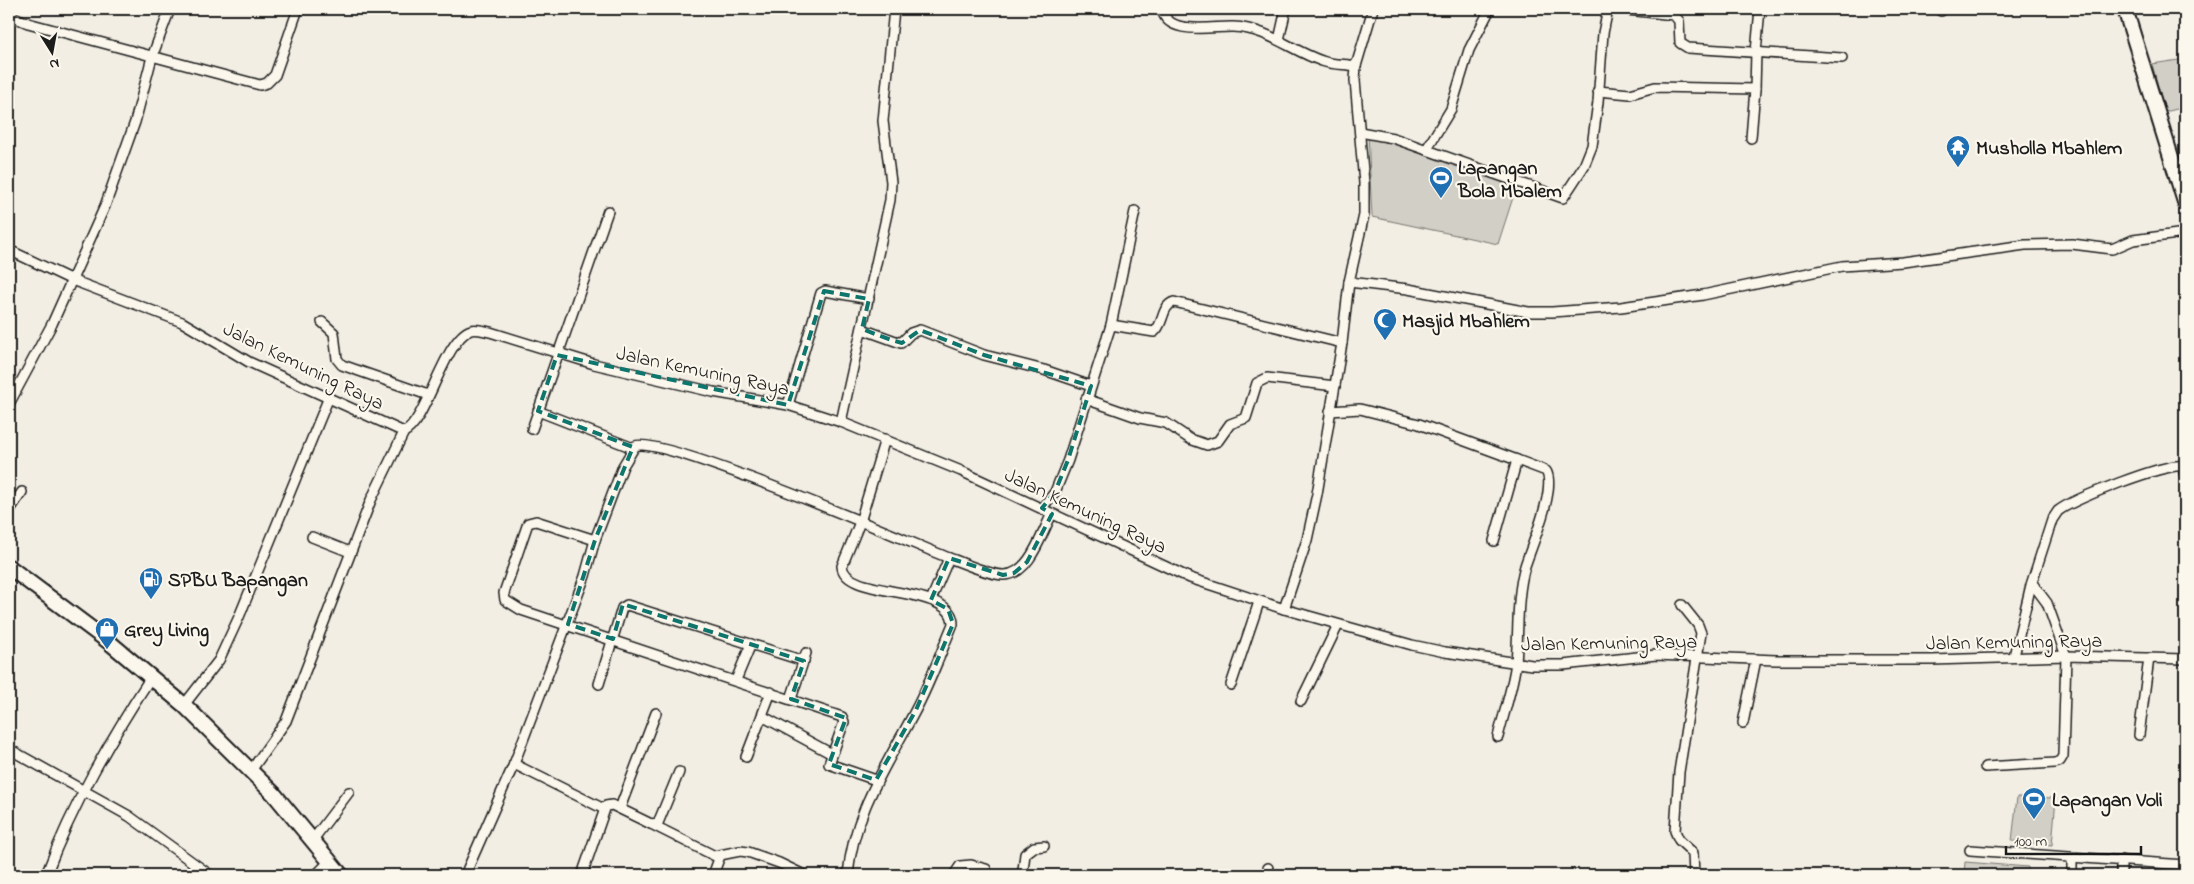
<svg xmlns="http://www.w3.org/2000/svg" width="2194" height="884" font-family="'Indie Flower',sans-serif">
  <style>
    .green { fill: #d2cfc6; stroke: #777671 }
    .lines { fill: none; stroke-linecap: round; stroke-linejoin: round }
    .minor-casing { stroke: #1c1c1c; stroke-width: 12 }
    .primary-casing { stroke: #1c1c1c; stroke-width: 18 }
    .trunk-casing { stroke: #1c1c1c; stroke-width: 18 }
    .minor { stroke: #fbf7ec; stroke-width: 9 }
    .primary { stroke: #fbf7ec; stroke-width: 14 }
    .trunk { stroke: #fbf7ec; stroke-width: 14 }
    .marked { fill: none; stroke: #0f766e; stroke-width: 4; stroke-dasharray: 10 6; stroke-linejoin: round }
    .labels { text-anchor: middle; stroke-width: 4.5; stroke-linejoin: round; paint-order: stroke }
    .poi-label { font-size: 20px; font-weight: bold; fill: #1c1c1c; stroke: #fbf7ec; text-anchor: start }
    .street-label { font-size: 20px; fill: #1c1c1c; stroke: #fbf7ec }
  </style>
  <rect width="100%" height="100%" fill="#f2eee4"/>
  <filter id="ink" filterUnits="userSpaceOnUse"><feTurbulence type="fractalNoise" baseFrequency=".02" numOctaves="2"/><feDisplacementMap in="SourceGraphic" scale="10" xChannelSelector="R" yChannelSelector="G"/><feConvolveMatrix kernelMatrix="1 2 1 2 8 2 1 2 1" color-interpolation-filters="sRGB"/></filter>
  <g filter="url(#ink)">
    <g class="green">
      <polygon points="2185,59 2185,107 2165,112 2152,64"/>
      <polygon points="1368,134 1518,182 1498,244 1372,217"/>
      <polygon points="2017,797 2056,798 2052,845 2012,841"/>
      <polygon points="1965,862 2028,867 2028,875 1964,875"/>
    </g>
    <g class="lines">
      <g class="minor-casing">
        <g id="minor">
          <path d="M 1162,9 C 1167,37 1213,26 1233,27 C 1267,28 1292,51 1322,61 C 1332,65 1345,64 1356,66"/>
          <polyline points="1618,9 1674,15 1679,21 1680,43 1688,48 1842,58"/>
          <polyline points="1941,11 1941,9"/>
          <polyline points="9,15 28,23 260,85 267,83 275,75 298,9"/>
          <polyline points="1279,40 1286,9"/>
          <polyline points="1598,91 1630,94 1655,87 1755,89"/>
          <polyline points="1360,132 1393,138 1563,198 1584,166 1592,146 1598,102 1603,33 1608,9"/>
          <polyline points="1751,138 1755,89 1756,52 1760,9"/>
          <polyline points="1426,150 1451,109 1469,50 1490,9"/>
          <path d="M 9,250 L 72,280 L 182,322 L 249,362 L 404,432 C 425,425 445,337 471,330 C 477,328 484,331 490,332 L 594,364 L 713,392 L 788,405 L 841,422 L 961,471 L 1190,578 L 1284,609 L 1412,645 L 1445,652 L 1532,665 L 1563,665 L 1656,655 L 1776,660 L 1932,660 L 2066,656 L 2185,659"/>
          <polyline points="1349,282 1408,289 1528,312 1552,312 1621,307 1703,295 1842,266 1903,262 2025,245 2072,244 2112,249 2133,240 2185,233"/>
          <polyline points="322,322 334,333 337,359 342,365 428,395"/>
          <path d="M 1111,325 L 1154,332 C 1164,325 1161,306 1174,302 L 1342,343"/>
          <polyline points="862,329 901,343 911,333 920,330 984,355 1044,370 1091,386"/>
          <polyline points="1086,399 1140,418 1166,423 1190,439 1207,445 1218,441 1230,424 1246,418 1257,383 1267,378 1335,386"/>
          <polyline points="9,404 52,324 105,206 135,122 152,57 170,9"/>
          <polyline points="788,405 821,293 825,291 869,299"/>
          <polyline points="538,411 633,448"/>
          <polyline points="1330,411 1360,409 1419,424 1517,460"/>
          <polyline points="841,422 890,200 891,182 883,121 894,9"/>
          <polyline points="532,429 608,211"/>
          <polyline points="1042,508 1055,492 1068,460 1111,325 1135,211"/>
          <polyline points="9,511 22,492"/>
          <polyline points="312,537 350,552"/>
          <polyline points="595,540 536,521 528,523 504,593 505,600 521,610 842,717 844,722 829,764 876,780"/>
          <path d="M 1494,541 L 1517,460 L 1546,471 C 1557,488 1531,547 1525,566 C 1516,598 1519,630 1516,662 C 1513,687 1504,712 1498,737"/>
          <path d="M 931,600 L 949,558 C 964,563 989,575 1004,575 C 1030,575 1042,532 1052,514"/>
          <polyline points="1682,605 1698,625 1701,633 1679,772 1675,831 1679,840 1693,853 1694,875"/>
          <polyline points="1284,609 1307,540 1317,494 1342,343 1349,282 1364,215 1364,183 1355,80 1356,66 1373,9"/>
          <path d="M 2014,656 L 2031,585 L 2052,520 L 2058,511 C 2073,499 2167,462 2183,466 L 2185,476"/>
          <polyline points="736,680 751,644"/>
          <polyline points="599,684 622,608 627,605 804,661"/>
          <polyline points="1231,685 1259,602"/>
          <polyline points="791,699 806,653"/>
          <polyline points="1301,701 1338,625"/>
          <polyline points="184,705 219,660 239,617 329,397"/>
          <polyline points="762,716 832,754"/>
          <polyline points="1743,723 1756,659"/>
          <polyline points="2139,735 2149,658"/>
          <polyline points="9,749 129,816 210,875"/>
          <polyline points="746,757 771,692"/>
          <polyline points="514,764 604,809"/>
          <polyline points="1985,767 2055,763 2060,761 2063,756 2066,656 2047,603 2032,583"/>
          <polyline points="250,772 286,721 371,500 404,432"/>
          <polyline points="620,808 656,713"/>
          <polyline points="651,824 715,856 740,851 748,852 779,863 804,875"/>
          <polyline points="312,841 349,792"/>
          <polyline points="1970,850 2185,865"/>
          <polyline points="2072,858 2072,875"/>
          <path d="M 46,875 C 73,804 110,740 151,677"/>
          <polyline points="316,875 329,862"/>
          <path d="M 465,875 L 514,764 L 585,576 L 595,540 L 623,466 L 635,446 C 662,435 907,541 949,558"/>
          <polyline points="582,875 606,806 612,805 651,824 658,823 679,772"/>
          <polyline points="713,875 720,856"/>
          <path d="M 848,875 C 853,813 887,765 915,711 C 930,683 941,652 953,624 C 953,583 845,600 842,566 L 860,522 L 885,439"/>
          <polyline points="954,875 960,866 971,865 986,869"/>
          <polyline points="1026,875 1023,870 1025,854 1034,847 1044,846"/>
          <polyline points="1267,875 1268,868"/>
          <polyline points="2121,875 2121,860"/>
        </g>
      </g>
      <g class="primary-casing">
        <polyline id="primary" points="2125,9 2185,202"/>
      </g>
      <g class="trunk-casing">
        <polyline id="trunk" points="9,567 109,642 184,705 274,794 341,875"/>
      </g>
      <use href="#minor" class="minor"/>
      <use href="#primary" class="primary"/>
      <use href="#trunk" class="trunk"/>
    </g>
  </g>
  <path class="marked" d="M 824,291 L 869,299 L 862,329 L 891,340 L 902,343 L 920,330 L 984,355 L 1091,386 L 1068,460 L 1055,492 L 1042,508 L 1052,514 L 1027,562 L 1014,573 L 1003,575 L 949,558 L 931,600 L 948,609 L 953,624 L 916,710 L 876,780 L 829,764 L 846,718 L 791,699 L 804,661 L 623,604 L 613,639 L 568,624 L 595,540 L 633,447 L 538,411 L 557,355 L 788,405 Z"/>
  <defs>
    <g id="temple-pin" transform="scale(1.25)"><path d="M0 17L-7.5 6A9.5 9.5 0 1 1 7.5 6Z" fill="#1f6fb2" stroke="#fbf7ec"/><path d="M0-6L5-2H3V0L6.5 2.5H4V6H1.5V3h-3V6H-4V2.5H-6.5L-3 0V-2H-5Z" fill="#fff"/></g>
    <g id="stadium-pin" transform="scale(1.25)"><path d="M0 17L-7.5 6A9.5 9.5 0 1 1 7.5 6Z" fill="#1f6fb2" stroke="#fbf7ec"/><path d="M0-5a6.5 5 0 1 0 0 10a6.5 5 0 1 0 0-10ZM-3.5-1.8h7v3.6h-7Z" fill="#fff"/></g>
    <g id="mosque-pin" transform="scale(1.25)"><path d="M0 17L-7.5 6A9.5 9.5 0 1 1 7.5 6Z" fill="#1f6fb2" stroke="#fbf7ec"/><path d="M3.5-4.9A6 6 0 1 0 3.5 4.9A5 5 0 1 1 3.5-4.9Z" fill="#fff"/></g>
    <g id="fuel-pin" transform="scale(1.25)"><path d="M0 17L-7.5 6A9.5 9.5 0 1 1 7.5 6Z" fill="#1f6fb2" stroke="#fbf7ec"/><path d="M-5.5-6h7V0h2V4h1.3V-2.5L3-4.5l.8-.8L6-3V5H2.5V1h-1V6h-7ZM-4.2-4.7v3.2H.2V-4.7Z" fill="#fff"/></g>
    <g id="shop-pin" transform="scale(1.25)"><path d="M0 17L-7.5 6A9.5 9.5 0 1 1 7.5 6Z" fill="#1f6fb2" stroke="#fbf7ec"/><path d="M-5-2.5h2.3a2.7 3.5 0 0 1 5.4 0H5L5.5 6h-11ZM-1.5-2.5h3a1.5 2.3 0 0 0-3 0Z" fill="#fff"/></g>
  </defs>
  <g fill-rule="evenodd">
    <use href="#temple-pin" x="1958" y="147"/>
    <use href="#stadium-pin" x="1441" y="178"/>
    <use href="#mosque-pin" x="1385" y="320"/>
    <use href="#fuel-pin" x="151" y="579"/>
    <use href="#shop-pin" x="107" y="629"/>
    <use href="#stadium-pin" x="2034" y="799"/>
  </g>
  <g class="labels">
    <g class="poi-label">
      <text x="1976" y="154">Musholla Mbahlem</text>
      <text x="1458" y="174">Lapangan<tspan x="1458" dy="23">Bola Mbalem</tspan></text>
      <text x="1402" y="327">Masjid Mbahlem</text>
      <text x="168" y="586">SPBU Bapangan</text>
      <text x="124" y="636">Grey Living</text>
      <text x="2052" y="806">Lapangan Voli</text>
    </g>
    <g class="street-label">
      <text transform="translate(304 365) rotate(26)" y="7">Jalan Kemuning Raya</text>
      <text transform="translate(703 370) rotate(12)" y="7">Jalan Kemuning Raya</text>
      <text transform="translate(1086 510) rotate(25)" y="7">Jalan Kemuning Raya</text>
      <text transform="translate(2014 641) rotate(-1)" y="7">Jalan Kemuning Raya</text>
      <text transform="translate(1609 642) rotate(-1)" y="7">Jalan Kemuning Raya</text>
    </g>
  </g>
  <rect width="2194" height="884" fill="none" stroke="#fbf7ec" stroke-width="30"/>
  <rect x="15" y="15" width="2164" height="854" fill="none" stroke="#1c1c1c" stroke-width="2" filter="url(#ink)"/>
  <g transform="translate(52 52) rotate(169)" stroke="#fbf7ec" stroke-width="4" paint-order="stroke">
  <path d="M0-4L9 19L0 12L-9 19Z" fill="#1c1c1c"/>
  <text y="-8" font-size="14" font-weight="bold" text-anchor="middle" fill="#1c1c1c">N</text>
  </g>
  <path d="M2006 846v8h135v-8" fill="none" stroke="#1c1c1c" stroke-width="2.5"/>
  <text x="2014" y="846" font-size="15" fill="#1c1c1c" stroke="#fbf7ec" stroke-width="4" paint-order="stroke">100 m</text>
</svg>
